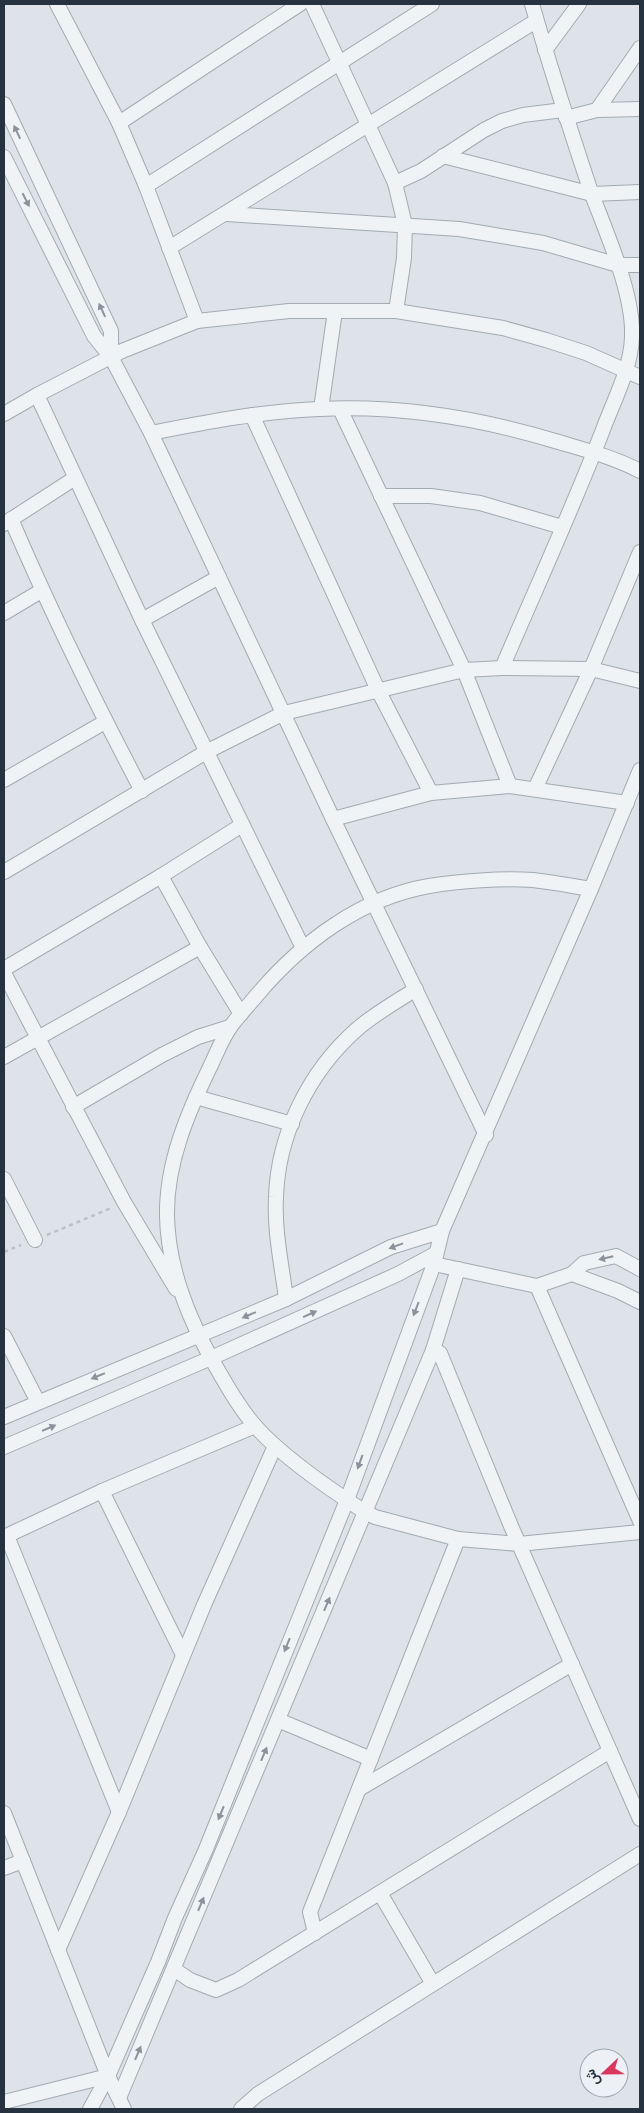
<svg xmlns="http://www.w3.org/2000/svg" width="644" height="2113" font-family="'Titillium Web',Vazirmatn,sans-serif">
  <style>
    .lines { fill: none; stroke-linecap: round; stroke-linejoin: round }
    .street-casing { stroke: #a2aab2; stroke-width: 16 }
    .path { stroke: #bbc1c7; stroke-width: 2.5; stroke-dasharray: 4 4; stroke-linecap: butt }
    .street { stroke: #f0f3f6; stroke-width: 14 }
    .oneway { fill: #8b929b }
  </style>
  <rect width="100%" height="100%" fill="#dde3e8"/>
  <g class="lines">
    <g class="street-casing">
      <g id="street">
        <polyline points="57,4 119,123 146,186 197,321"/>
        <polyline points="312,4 395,183 405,225 404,258 396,311"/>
        <polyline points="545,50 579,4"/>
        <polyline points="4,104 111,331 111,357"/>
        <polyline points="597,110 640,48"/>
        <polyline points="566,118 597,110 640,109"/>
        <polyline points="119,123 300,4"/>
        <polyline points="443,156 592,194 640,192"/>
        <polyline points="4,157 94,336 111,357 151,433 333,819 486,1135"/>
        <polyline points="395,183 421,171 484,130 502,121 523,115 563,110"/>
        <polyline points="146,186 432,4"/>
        <polyline points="227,214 459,229 543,243 618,265 640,265"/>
        <polyline points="169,248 536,21"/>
        <polyline points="37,395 142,620 303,948"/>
        <polyline points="321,409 335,311"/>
        <polyline points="340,409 464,670 510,786"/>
        <polyline points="4,414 37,395 122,351 197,321 289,311 396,311 503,328 546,340 586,353 640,377"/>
        <polyline points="252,415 378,690 431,793"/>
        <path d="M 151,433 C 206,422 263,411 320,409 C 401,405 484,419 562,443 C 589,451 615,458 640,471"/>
        <polyline points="381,496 431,496 480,503 562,527"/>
        <path d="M 11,519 C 51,612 95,702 142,791"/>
        <polyline points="4,524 75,478"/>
        <polyline points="4,613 41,591"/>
        <polyline points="142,620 219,577"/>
        <path d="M 502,668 C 536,588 573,508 604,427 C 615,398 631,368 632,337 C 634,294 606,232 591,192 C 570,129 550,67 532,4"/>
        <polyline points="4,780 105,722"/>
        <polyline points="535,789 591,669 640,552"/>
        <polyline points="333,819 431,793 510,786 627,803"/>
        <polyline points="4,872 206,752 284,713 464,670 502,668 591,669 640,681"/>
        <polyline points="161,876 200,947 241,1014"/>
        <polyline points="4,969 161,876 242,825"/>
        <polyline points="4,973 124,1202 176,1289"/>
        <polyline points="4,1057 200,947"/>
        <polyline points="196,1097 292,1124"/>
        <polyline points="73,1107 162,1055 198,1037 230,1027"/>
        <polyline points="4,1179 35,1240"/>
        <polyline points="434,1264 537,1286 640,1521"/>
        <polyline points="572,1274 618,1291 640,1302"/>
        <polyline points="537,1286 572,1274 584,1263 616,1256 640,1269"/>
        <path d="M 286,1299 C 282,1266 274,1231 276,1197 C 278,1134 309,1072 356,1030 C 374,1014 396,1002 416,989"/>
        <polyline points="4,1336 38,1402"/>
        <polyline points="433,1350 440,1353 511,1526 640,1819"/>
        <polyline points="4,1417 286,1299 391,1247 442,1231"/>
        <polyline points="4,1447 211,1358 398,1274 435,1254"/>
        <polyline points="102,1491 183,1655"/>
        <polyline points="7,1536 119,1812"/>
        <polyline points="4,1537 102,1491 255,1426"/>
        <polyline points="458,1539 519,1544 640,1532"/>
        <polyline points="278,1720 371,1759"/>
        <polyline points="359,1789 572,1664"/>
        <polyline points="4,1813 108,2076 124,2109"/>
        <polyline points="4,1868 23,1861"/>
        <polyline points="380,1893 433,1984"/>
        <path d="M 315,1933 L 310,1912 L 458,1539 L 375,1517 L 365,1512 C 331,1490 283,1457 256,1427 C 240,1409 227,1386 215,1365 C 189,1320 168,1270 167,1216 C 166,1163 188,1112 211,1065 C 217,1052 223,1037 231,1026 C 239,1015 248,1006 257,995 C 301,943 360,898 429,886 C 460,881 501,878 533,880 C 552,882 572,886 591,889"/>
        <polyline points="58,1950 119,1812 204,1605 275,1446"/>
        <polyline points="174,1969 190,1980 216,1990 238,1980 610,1751"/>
        <polyline points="119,2098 433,1350 458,1269"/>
        <polyline points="4,2102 108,2076"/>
        <polyline points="90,2109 108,2076 158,1962 175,1918 206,1849 245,1752 347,1500 434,1264 442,1231 591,889 640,770"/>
        <polyline points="241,2109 258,2094 640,1854"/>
      </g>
    </g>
    <g class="path">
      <polyline points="47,1235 111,1208"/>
      <polyline points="4,1252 21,1245"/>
    </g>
    <use href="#street" class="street"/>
  </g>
  <defs><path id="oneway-solid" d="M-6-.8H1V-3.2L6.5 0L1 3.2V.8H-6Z" transform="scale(1.25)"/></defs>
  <g class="oneway">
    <use href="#oneway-solid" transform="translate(17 132) rotate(-115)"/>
    <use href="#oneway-solid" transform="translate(26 200) rotate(63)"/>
    <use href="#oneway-solid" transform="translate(102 310) rotate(-115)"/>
    <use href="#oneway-solid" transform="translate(396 1246) rotate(160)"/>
    <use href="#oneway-solid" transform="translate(606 1258) rotate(167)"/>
    <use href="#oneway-solid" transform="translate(416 1309) rotate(111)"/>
    <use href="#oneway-solid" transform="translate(310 1314) rotate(-24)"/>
    <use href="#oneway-solid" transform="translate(249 1315) rotate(157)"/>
    <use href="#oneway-solid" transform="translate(98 1376) rotate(157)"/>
    <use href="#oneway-solid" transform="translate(49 1428) rotate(-23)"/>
    <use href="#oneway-solid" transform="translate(360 1462) rotate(110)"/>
    <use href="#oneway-solid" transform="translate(327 1604) rotate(-67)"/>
    <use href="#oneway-solid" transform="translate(287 1645) rotate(112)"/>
    <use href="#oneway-solid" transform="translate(264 1754) rotate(-67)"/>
    <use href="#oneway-solid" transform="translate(221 1813) rotate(112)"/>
    <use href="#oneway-solid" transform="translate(201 1904) rotate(-67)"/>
    <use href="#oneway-solid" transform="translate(138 2053) rotate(-67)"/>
  </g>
  <rect width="644" height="2113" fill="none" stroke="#263240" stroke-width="10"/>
  <g transform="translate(604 2073) rotate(248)"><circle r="24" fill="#edf1f6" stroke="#9da5ad"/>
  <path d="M0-4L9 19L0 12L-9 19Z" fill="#d8385e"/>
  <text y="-8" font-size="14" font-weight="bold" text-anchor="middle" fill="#263240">ش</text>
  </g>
</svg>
